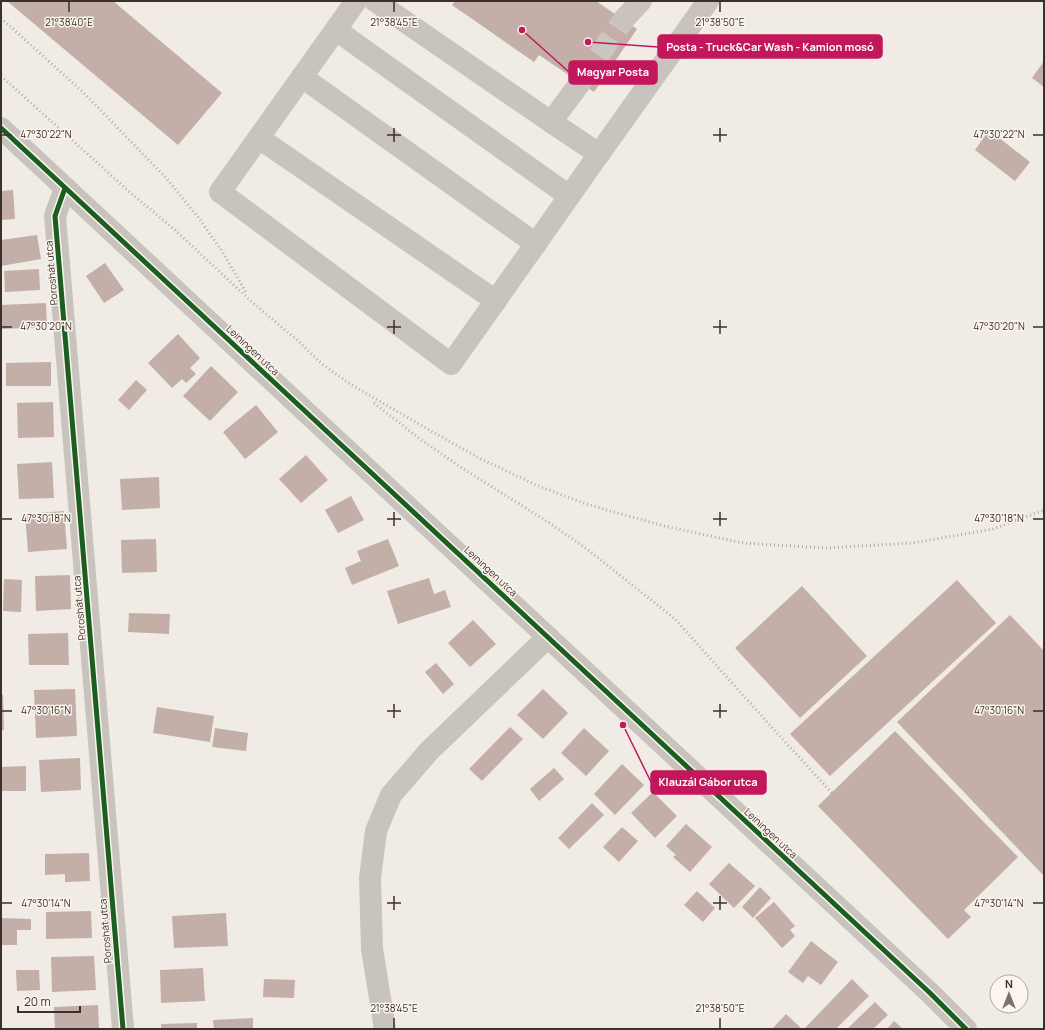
<svg xmlns="http://www.w3.org/2000/svg" width="1045" height="1030" font-family="Manrope,sans-serif">
  <style>
    .building { fill: #c3afa7 }
    .lines { fill: none; stroke-linecap: round; stroke-linejoin: round }
    .minor-tunnel { stroke: #ccc6c0; stroke-width: 22; stroke-dasharray: 22 11; stroke-linecap: butt }
    .minor { stroke: #c9c3be; stroke-width: 22 }
    .rail { stroke: #b1aca8; stroke-width: 3; stroke-dasharray: 1 3; stroke-linecap: butt }
    .cycleway-casing { stroke: #fbf5ee; stroke-width: 8 }
    .cycleway { stroke: #1b5e20; stroke-width: 5 }
    .ticks { fill: none; stroke: #3b302b; stroke-width: 1.5 }
    .labels { text-anchor: middle; stroke-width: 3; stroke-linejoin: round; paint-order: stroke }
    .street-label { font-size: 10px; fill: #3b302b; stroke: #fbf5ee }
    .ticks-label { font-size: 10px; text-anchor: middle; fill: #3b302b; stroke: #fbf5ee; stroke-width: 3; stroke-linejoin: round; paint-order: stroke }
    .leader { fill: none; stroke: #c2185b; stroke-width: 1.5 }
    .callout-dot { fill: #c2185b; stroke: #fbf5ee; stroke-width: 1.5 }
    .callout { fill: #c2185b; stroke: #c2185b; stroke-width: 1.5 }
    .callout-label { font-size: 11px; text-anchor: middle; font-weight: bold; fill: #fff }
  </style>
  <rect width="100%" height="100%" fill="#f0ebe5"/>
  <g class="building">
    <polygon points="7,1 113,1 222,93 178,145"/>
    <polygon points="455,1 596,1 637,29 594,92 539,55 534,62 452,5"/>
    <polygon points="1044,61 1044,87 1032,78"/>
    <polygon points="989,130 1030,162 1015,181 975,150"/>
    <polygon points="13,190 15,219 1,220 1,191"/>
    <polygon points="37,235 41,259 1,266 1,240"/>
    <polygon points="105,263 124,290 104,303 86,276"/>
    <polygon points="39,269 40,290 5,292 4,271"/>
    <polygon points="46,303 47,327 1,329 1,305"/>
    <polygon points="178,334 200,358 190,368 196,374 186,383 182,379 172,388 148,363"/>
    <polygon points="51,362 51,386 6,386 6,363"/>
    <polygon points="211,366 238,392 210,421 183,396"/>
    <polygon points="136,380 147,390 129,410 118,400"/>
    <polygon points="53,402 54,437 18,438 17,403"/>
    <polygon points="256,405 278,432 245,459 223,432"/>
    <polygon points="306,455 328,480 301,503 279,479"/>
    <polygon points="52,462 54,498 19,499 17,464"/>
    <polygon points="159,477 160,508 122,510 120,479"/>
    <polygon points="351,496 364,520 338,533 325,510"/>
    <polygon points="64,511 67,549 28,552 25,514"/>
    <polygon points="156,539 157,572 122,573 121,540"/>
    <polygon points="388,539 399,566 352,585 345,568 361,561 357,551"/>
    <polygon points="70,575 71,609 36,611 35,576"/>
    <polygon points="429,578 434,594 445,590 451,607 398,624 387,591"/>
    <polygon points="4,579 22,580 21,612 3,611"/>
    <polygon points="957,580 996,623 830,776 790,734"/>
    <polygon points="802,586 867,656 800,718 735,648"/>
    <polygon points="129,613 170,614 169,634 128,632"/>
    <polygon points="1010,615 1044,651 1044,876 897,722"/>
    <polygon points="473,620 496,644 470,667 448,643"/>
    <polygon points="68,633 69,665 29,665 28,634"/>
    <polygon points="436,663 454,684 443,694 425,672"/>
    <polygon points="75,689 77,736 36,738 34,690"/>
    <polygon points="543,689 568,713 543,739 517,715"/>
    <polygon points="1,695 3,695 4,730 1,730"/>
    <polygon points="157,707 214,716 210,742 153,733"/>
    <polygon points="510,727 523,739 482,781 469,769"/>
    <polygon points="215,728 248,733 246,751 212,747"/>
    <polygon points="584,728 609,751 586,776 561,753"/>
    <polygon points="895,731 1018,857 964,910 971,917 948,939 818,806"/>
    <polygon points="80,758 81,790 41,792 39,760"/>
    <polygon points="622,764 644,785 615,815 594,794"/>
    <polygon points="26,766 26,791 1,791 1,767"/>
    <polygon points="554,768 564,779 539,801 530,789"/>
    <polygon points="653,792 677,816 655,838 631,813"/>
    <polygon points="592,803 604,815 569,849 558,838"/>
    <polygon points="686,824 712,847 690,872 673,857 676,855 666,846"/>
    <polygon points="622,827 638,841 619,862 603,847"/>
    <polygon points="89,853 90,881 65,882 65,874 45,875 45,854"/>
    <polygon points="729,863 755,886 734,908 709,884"/>
    <polygon points="760,887 771,898 753,918 742,907"/>
    <polygon points="697,891 715,908 703,922 684,905"/>
    <polygon points="774,902 795,926 790,930 795,936 782,948 755,918"/>
    <polygon points="91,911 92,938 46,939 46,912"/>
    <polygon points="226,913 228,946 174,948 172,916"/>
    <polygon points="1,918 31,919 31,930 17,930 17,945 1,945"/>
    <polygon points="811,941 838,962 821,985 808,976 803,983 788,972"/>
    <polygon points="94,956 96,990 52,992 51,957"/>
    <polygon points="203,968 205,1001 161,1003 160,970"/>
    <polygon points="16,970 39,970 40,990 17,991"/>
    <polygon points="264,979 295,980 294,998 263,997"/>
    <polygon points="852,979 869,996 836,1029 804,1029"/>
    <polygon points="875,1002 888,1015 873,1029 847,1029"/>
    <polygon points="98,1005 99,1029 55,1029 54,1007"/>
    <polygon points="786,1014 802,1029 772,1029"/>
    <polygon points="253,1018 253,1029 214,1029 213,1020"/>
    <polygon points="894,1021 903,1029 887,1029"/>
    <polygon points="197,1023 197,1029 161,1029 161,1024"/>
  </g>
  <g class="lines">
    <polyline class="minor-tunnel" points="580,83 624,19"/>
    <g class="minor">
      <polyline points="356,1 220,192 451,364 599,154"/>
      <polyline points="375,1 551,122"/>
      <polyline points="624,19 641,1"/>
      <polyline points="336,30 569,196"/>
      <polyline points="302,77 536,244"/>
      <polyline points="580,83 551,122 599,154 708,1"/>
      <polyline points="1,128 930,993 966,1029"/>
      <polyline points="259,138 496,301"/>
      <polyline points="65,188 55,216 123,1029"/>
      <polyline points="385,1029 372,949 370,878 376,831 391,795 429,751 548,637"/>
    </g>
    <g class="rail">
      <polyline points="1,18 85,94 167,179 198,217 222,251 247,294"/>
      <polyline points="1,76 133,195 174,229 253,303 297,340 322,364 350,384 431,431 479,458 536,485 586,504 664,526 743,543 825,548 912,543 993,529 1044,510"/>
      <polyline points="374,403 420,439 462,468 548,522 587,549 675,619 776,732 832,793"/>
    </g>
    <g class="cycleway-casing">
      <g id="cycleway">
        <polyline points="1,128 930,993 966,1029"/>
        <polyline points="65,188 55,216 123,1029"/>
      </g>
    </g>
    <use href="#cycleway" class="cycleway"/>
  </g>
  <path class="ticks" d="M 69,2 L 69,12M 394,2 L 394,12M 720,2 L 720,12M 394,128 L 394,142M 720,128 L 720,142M 2,135 L 12,135M 387,135 L 401,135M 713,135 L 727,135M 1033,135 L 1043,135M 394,320 L 394,334M 720,320 L 720,334M 2,327 L 12,327M 387,327 L 401,327M 713,327 L 727,327M 1033,327 L 1043,327M 394,512 L 394,526M 720,512 L 720,526M 2,519 L 12,519M 387,519 L 401,519M 713,519 L 727,519M 1033,519 L 1043,519M 394,704 L 394,718M 720,704 L 720,718M 2,711 L 12,711M 387,711 L 401,711M 713,711 L 727,711M 1033,711 L 1043,711M 394,896 L 394,910M 720,896 L 720,910M 2,903 L 12,903M 387,903 L 401,903M 713,903 L 727,903M 1033,903 L 1043,903M 394,1018 L 394,1028M 720,1018 L 720,1028"/>
  <g class="labels">
    <g class="street-label">
      <text transform="translate(51 273) rotate(-95)" y="4">Poroshát utca</text>
      <text transform="translate(253 350) rotate(43)" y="4">Leiningen utca</text>
      <text transform="translate(491 571) rotate(43)" y="4">Leiningen utca</text>
      <text transform="translate(79 608) rotate(-95)" y="4">Poroshát utca</text>
      <text transform="translate(771 833) rotate(43)" y="4">Leiningen utca</text>
      <text transform="translate(105 931) rotate(-95)" y="4">Poroshát utca</text>
    </g>
  </g>
  <g class="ticks-label">
    <text x="69" y="26">21°38'40"E</text>
    <text x="394" y="26">21°38'45"E</text>
    <text x="720" y="26">21°38'50"E</text>
    <text x="46" y="138">47°30'22"N</text>
    <text x="999" y="138">47°30'22"N</text>
    <text x="46" y="330">47°30'20"N</text>
    <text x="999" y="330">47°30'20"N</text>
    <text x="46" y="522">47°30'18"N</text>
    <text x="999" y="522">47°30'18"N</text>
    <text x="46" y="714">47°30'16"N</text>
    <text x="999" y="714">47°30'16"N</text>
    <text x="46" y="907">47°30'14"N</text>
    <text x="999" y="907">47°30'14"N</text>
    <text x="394" y="1012">21°38'45"E</text>
    <text x="720" y="1012">21°38'50"E</text>
  </g>
  <path class="leader" d="M588 42L658 47M522 30L569 72M623 725L651 782"/>
  <g class="callout-dot">
    <circle cx="588" cy="42" r="4"/>
    <circle cx="522" cy="30" r="4"/>
    <circle cx="623" cy="725" r="4"/>
  </g>
  <g class="callout">
    <rect x="658" y="35" width="224" height="23" rx="4"/>
    <rect x="569" y="61" width="88" height="23" rx="4"/>
    <rect x="651" y="771" width="115" height="23" rx="4"/>
  </g>
  <g class="callout-label">
    <text x="770" y="51">Posta - Truck&amp;Car Wash - Kamion mosó</text>
    <text x="613" y="76">Magyar Posta</text>
    <text x="708" y="786">Klauzál Gábor utca</text>
  </g>
  <rect width="1045" height="1030" fill="none" stroke="#3b302b" stroke-width="4"/>
  <g transform="translate(1009 994)"><circle r="19" fill="#fbf5ee" stroke="#aea6a0"/>
  <path d="M0-3L7 15L0 10L-7 15Z" fill="#7a716c"/>
  <text y="-6" font-size="11" font-weight="bold" text-anchor="middle" fill="#3b302b">N</text>
  </g>
  <path d="M18 1006v6h62v-6" fill="none" stroke="#3b302b" stroke-width="2"/>
  <text x="24" y="1006" font-size="12" fill="#3b302b" stroke="#fbf5ee" stroke-width="3" paint-order="stroke">20 m</text>
</svg>
